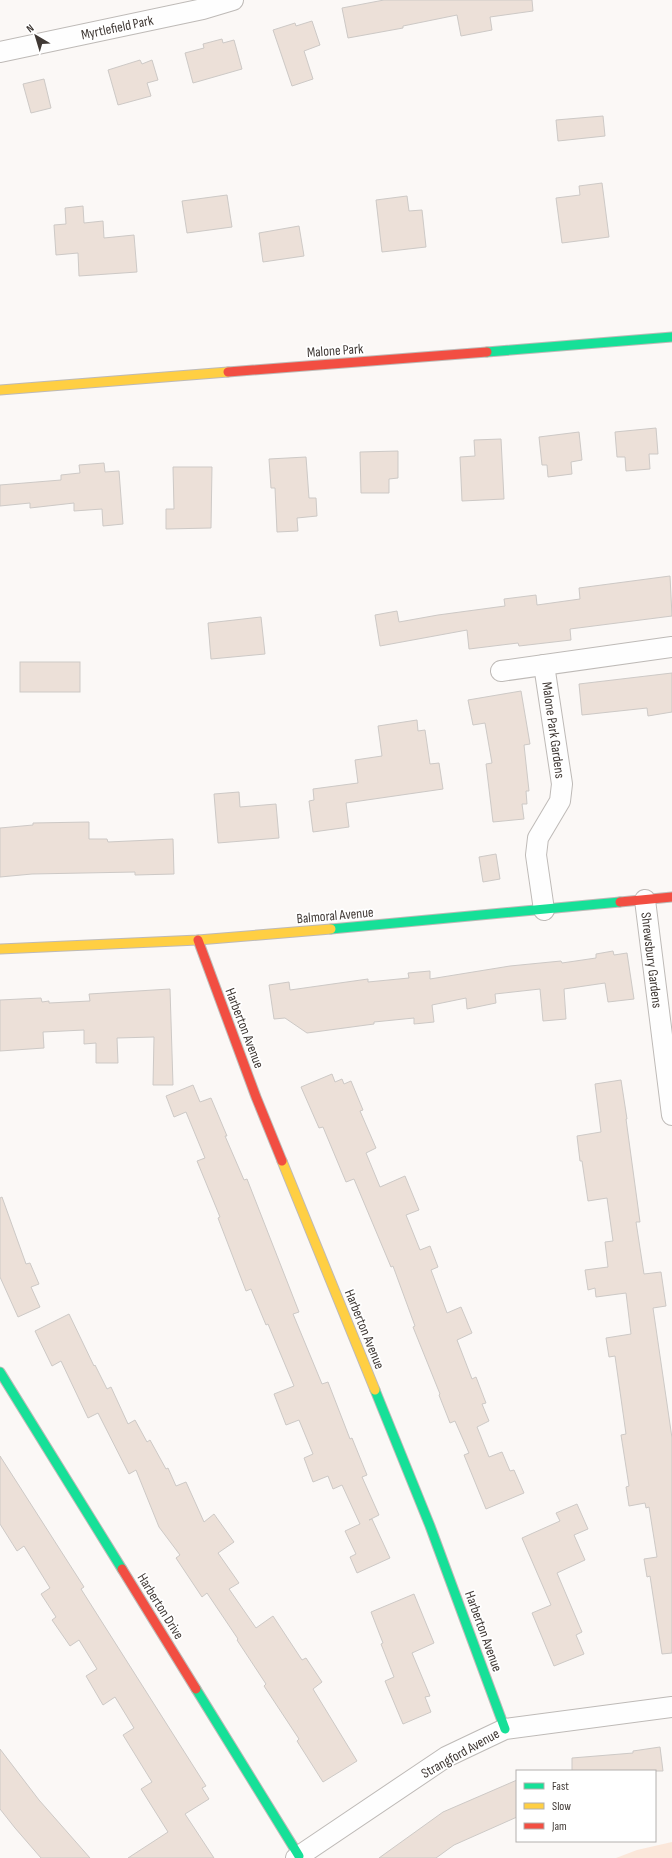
<svg xmlns="http://www.w3.org/2000/svg" width="672" height="1858" font-family="'Sofia Sans Condensed',sans-serif">
  <style>
    .green { fill: #fbe7da }
    .building { fill: #ece0d8; stroke: #cdc9c6 }
    .lines { fill: none; stroke-linecap: round; stroke-linejoin: round }
    .street-casing { stroke: #bebab7; stroke-width: 22 }
    .fast-casing { stroke: #bebab7; stroke-width: 11 }
    .slow-casing { stroke: #bebab7; stroke-width: 11 }
    .jam-casing { stroke: #bebab7; stroke-width: 11 }
    .street { stroke: #fefefe; stroke-width: 20 }
    .fast { stroke: #16e098; stroke-width: 9 }
    .slow { stroke: #ffcf43; stroke-width: 9 }
    .jam { stroke: #f24e42; stroke-width: 9 }
    .labels { text-anchor: middle; stroke-width: 3.5; stroke-linejoin: round; paint-order: stroke }
    .street-label { font-size: 14px; fill: #403935; stroke: #fff }
  </style>
  <rect width="100%" height="100%" fill="#fbf8f6"/>
  <polygon class="green" points="672,1842 672,1858 616,1858 637,1850"/>
  <g class="building">
    <polygon points="384,0 532,0 533,11 490,17 492,30 461,36 457,15 403,26 403,28 348,38 342,8"/>
    <polygon points="312,21 320,45 304,51 313,79 292,86 273,30 295,23 296,26"/>
    <polygon points="222,39 223,43 234,40 242,69 193,83 185,53 204,48 203,44"/>
    <polygon points="140,60 142,64 152,60 158,80 147,83 151,96 118,105 108,70"/>
    <polygon points="44,79 51,108 31,113 23,84"/>
    <polygon points="603,116 605,136 558,141 556,120"/>
    <polygon points="602,183 609,237 562,243 556,198 580,195 579,186"/>
    <polygon points="227,195 232,227 187,233 182,201"/>
    <polygon points="407,196 409,211 422,210 426,247 382,252 376,200"/>
    <polygon points="83,206 84,223 103,221 104,238 134,235 137,272 79,276 78,253 56,255 54,225 66,224 65,208"/>
    <polygon points="299,226 304,256 263,262 259,233"/>
    <polygon points="656,428 658,454 649,454 650,469 626,471 625,457 617,457 615,432"/>
    <polygon points="579,432 582,460 571,462 572,474 548,477 547,465 542,465 539,437"/>
    <polygon points="501,439 504,499 462,501 460,457 475,456 474,440"/>
    <polygon points="398,451 398,478 389,479 389,493 361,493 360,452"/>
    <polygon points="306,457 309,498 316,498 317,516 297,518 298,531 277,532 275,488 271,488 269,459"/>
    <polygon points="104,463 105,472 119,471 123,524 103,526 102,509 74,511 74,503 30,508 30,503 0,506 0,485 61,480 61,475 80,473 79,465"/>
    <polygon points="173,467 212,467 211,528 166,529 166,509 174,509"/>
    <polygon points="670,576 672,616 570,629 571,640 519,646 518,643 469,649 467,630 380,646 375,615 397,611 399,622 438,615 505,606 504,599 536,595 537,605 580,599 579,588"/>
    <polygon points="261,617 265,654 211,659 208,623"/>
    <rect x="20" y="662" width="60" height="30"/>
    <polygon points="672,673 672,712 648,716 647,708 582,715 579,684"/>
    <polygon points="521,691 530,744 524,745 529,791 526,791 527,804 522,804 524,819 493,822 486,764 492,763 485,723 473,725 468,700"/>
    <polygon points="417,720 418,731 425,730 430,764 439,763 443,789 346,803 349,827 313,832 309,801 314,800 313,789 358,783 355,760 382,756 378,726"/>
    <polygon points="239,792 240,807 276,804 279,838 218,843 214,794"/>
    <polygon points="89,822 89,839 107,839 108,842 173,839 174,874 135,875 135,872 32,874 0,877 0,828 33,825 33,823"/>
    <polygon points="496,854 500,879 483,882 479,857"/>
    <polygon points="613,951 614,955 627,953 634,999 608,1002 605,983 564,989 566,1019 543,1021 540,989 495,994 496,1003 467,1009 466,998 432,1005 434,1022 414,1024 414,1018 374,1022 374,1024 307,1033 285,1018 274,1019 269,985 289,982 290,990 368,979 368,982 409,978 408,973 430,971 430,979 510,966 561,961 562,963 596,958 596,954"/>
    <polygon points="170,989 173,1085 153,1085 154,1037 117,1038 118,1063 96,1063 96,1043 84,1044 84,1030 43,1032 44,1048 0,1051 0,1000 41,998 42,1002 49,1001 49,1003 90,1001 89,994"/>
    <polygon points="332,1074 335,1082 342,1079 344,1084 351,1081 363,1110 360,1111 376,1148 366,1153 380,1187 405,1176 419,1210 406,1215 420,1250 430,1246 438,1267 431,1270 447,1313 461,1307 472,1333 457,1340 472,1379 476,1377 486,1403 482,1404 489,1421 477,1427 489,1457 502,1452 510,1471 514,1470 524,1493 486,1509 464,1455 469,1453 455,1421 450,1423 439,1395 440,1394 413,1327 415,1326 393,1266 391,1267 354,1179 346,1182 323,1127 319,1128 301,1087"/>
    <polygon points="621,1080 627,1119 626,1119 640,1222 636,1222 644,1274 661,1272 666,1306 653,1308 672,1438 672,1653 662,1654 650,1576 647,1577 644,1559 657,1557 649,1507 646,1508 645,1503 629,1506 626,1487 629,1486 621,1435 626,1434 615,1356 609,1357 606,1338 631,1334 626,1293 596,1297 595,1288 588,1290 585,1270 608,1267 605,1242 613,1241 607,1198 588,1201 582,1161 580,1161 577,1136 601,1132 595,1084"/>
    <polygon points="193,1085 200,1102 211,1098 227,1136 225,1136 244,1180 247,1179 299,1312 293,1314 322,1384 328,1382 350,1439 352,1438 367,1475 362,1477 379,1515 369,1520 372,1519 390,1558 357,1573 350,1557 356,1554 345,1531 360,1524 342,1485 333,1489 328,1476 313,1482 304,1458 313,1454 299,1420 286,1425 274,1394 294,1386 268,1324 266,1325 251,1289 246,1291 218,1218 220,1217 197,1161 205,1158 186,1112 174,1117 166,1096"/>
    <polygon points="2,1197 26,1264 30,1263 39,1284 31,1287 40,1307 18,1317 0,1277 0,1198"/>
    <polygon points="69,1314 94,1366 95,1365 107,1389 111,1387 128,1424 135,1420 147,1442 150,1440 166,1469 168,1468 176,1486 186,1482 204,1522 214,1514 234,1542 218,1553 239,1583 229,1589 256,1628 273,1616 302,1660 306,1658 322,1682 313,1689 357,1761 323,1782 297,1741 299,1739 264,1686 266,1684 237,1640 238,1639 207,1593 202,1597 176,1558 180,1555 159,1527 136,1470 129,1474 98,1413 88,1418 61,1361 52,1366 35,1331"/>
    <polygon points="0,1456 84,1587 81,1589 206,1786 202,1788 209,1799 185,1814 214,1858 128,1858 168,1832 141,1789 152,1782 123,1735 134,1728 115,1697 103,1705 86,1676 97,1669 79,1640 70,1646 52,1620 56,1617 41,1594 50,1588 24,1546 17,1551 0,1524"/>
    <polygon points="577,1504 588,1529 574,1535 585,1560 557,1573 582,1632 576,1635 584,1654 554,1666 532,1613 551,1605 522,1538 560,1521 556,1513"/>
    <polygon points="414,1594 434,1643 412,1653 430,1696 425,1697 431,1712 403,1724 385,1681 394,1677 381,1644 383,1643 371,1612"/>
    <polygon points="660,1747 663,1771 572,1771 572,1758 633,1753 633,1751"/>
    <polygon points="0,1749 39,1800 90,1858 41,1858 15,1828 0,1809"/>
    <polygon points="517,1780 517,1817 454,1845 436,1858 379,1858 443,1812"/>
  </g>
  <g class="lines">
    <g class="street-casing">
      <g id="street">
        <polyline points="0,52 203,9 233,0"/>
        <polyline points="501,671 672,647"/>
        <polyline points="645,900 672,1115"/>
        <polyline points="544,910 536,855 538,838 560,801 562,784 544,665"/>
        <polyline points="296,1858 446,1757 505,1729 672,1707"/>
      </g>
    </g>
    <g class="fast-casing">
      <g id="fast">
        <polyline points="487,352 672,337"/>
        <polyline points="331,929 620,902"/>
        <polyline points="0,1372 122,1569"/>
        <polyline points="375,1390 430,1526 505,1729"/>
        <polyline points="196,1689 299,1856"/>
      </g>
    </g>
    <g class="slow-casing">
      <g id="slow">
        <polyline points="0,390 228,372"/>
        <polyline points="0,949 198,940 331,929"/>
        <polyline points="282,1161 375,1390"/>
      </g>
    </g>
    <g class="jam-casing">
      <g id="jam">
        <polyline points="228,372 487,352"/>
        <polyline points="620,902 672,897"/>
        <polyline points="198,940 256,1097 282,1161"/>
        <polyline points="122,1569 196,1689"/>
      </g>
    </g>
    <use href="#street" class="street"/>
    <use href="#fast" class="fast"/>
    <use href="#slow" class="slow"/>
    <use href="#jam" class="jam"/>
  </g>
  <g class="labels">
    <g class="street-label">
      <text transform="translate(117 27) rotate(-12)" y="5">Myrtlefield Park</text>
      <text transform="translate(335 350) rotate(-4)" y="5">Malone Park</text>
      <text transform="translate(554 730) rotate(82)" y="5">Malone Park Gardens</text>
      <text transform="translate(335 915) rotate(-5)" y="5">Balmoral Avenue</text>
      <text transform="translate(652 960) rotate(83)" y="5">Shrewsbury Gardens</text>
      <text transform="translate(245 1028) rotate(69)" y="5">Harberton Avenue</text>
      <text transform="translate(365 1329) rotate(68)" y="5">Harberton Avenue</text>
      <text transform="translate(161 1606) rotate(58)" y="5">Harberton Drive</text>
      <text transform="translate(484 1631) rotate(70)" y="5">Harberton Avenue</text>
      <text transform="translate(460 1753) rotate(-29)" y="5">Strangford Avenue</text>
    </g>
  </g>
  <rect x="516" y="1770" width="140" height="72" fill="#ffffff" stroke="#b3b0ae"/>
  <rect x="524" y="1783" width="20" height="6" fill="#16e098" stroke="#b3b0ae"/>
  <text x="552" y="1790" font-size="12" fill="#403935">Fast</text>
  <rect x="524" y="1803" width="20" height="6" fill="#ffcf43" stroke="#b3b0ae"/>
  <text x="552" y="1810" font-size="12" fill="#403935">Slow</text>
  <rect x="524" y="1823" width="20" height="6" fill="#f24e42" stroke="#b3b0ae"/>
  <text x="552" y="1830" font-size="12" fill="#403935">Jam</text>
  <g transform="translate(36 36) rotate(322)" stroke="#ffffff" stroke-width="3" paint-order="stroke">
  <path d="M0-3L7 15L0 10L-7 15Z" fill="#403935"/>
  <text y="-6" font-size="11" font-weight="bold" text-anchor="middle" fill="#403935">N</text>
  </g>
</svg>
